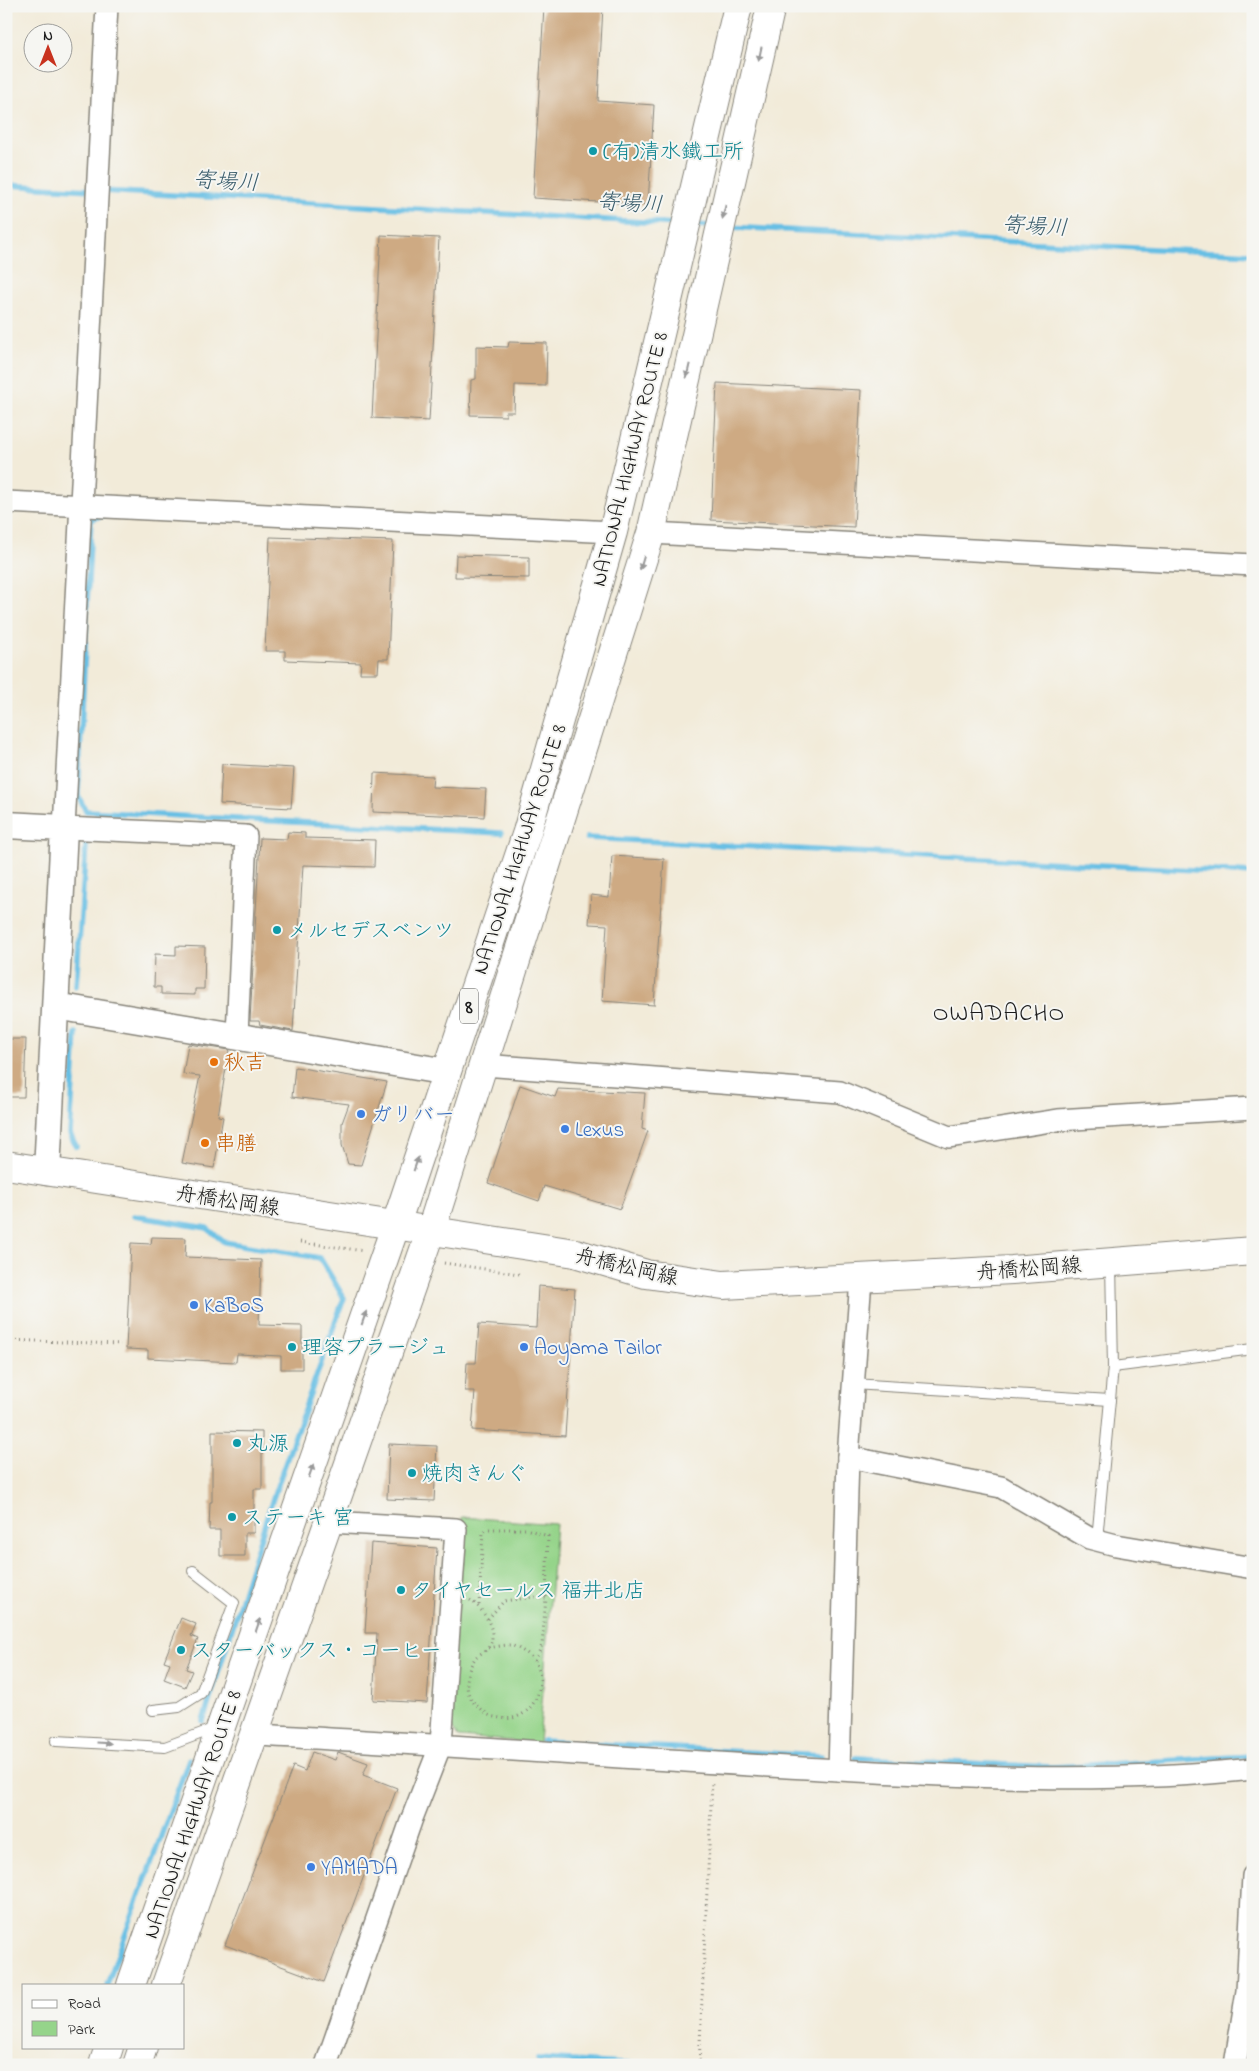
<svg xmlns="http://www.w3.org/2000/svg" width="1259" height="2071" font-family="'Indie Flower','Klee One',sans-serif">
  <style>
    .green { fill: #95d48a; stroke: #587853 }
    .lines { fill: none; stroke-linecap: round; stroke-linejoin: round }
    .stream { stroke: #67bfe4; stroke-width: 5.5 }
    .building { fill: #ceaa83 }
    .service-casing { stroke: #87847a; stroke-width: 12 }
    .minor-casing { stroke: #87847a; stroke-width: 24 }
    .tertiary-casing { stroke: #87847a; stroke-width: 29 }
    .secondary-casing { stroke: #87847a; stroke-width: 30 }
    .trunk-casing { stroke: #87847a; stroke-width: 30 }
    .path { stroke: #87847a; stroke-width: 3; stroke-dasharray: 1 4; stroke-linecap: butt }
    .service { stroke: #fff; stroke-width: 10 }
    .minor { stroke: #fff; stroke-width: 21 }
    .tertiary { stroke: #fff; stroke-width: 26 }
    .secondary { stroke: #fff; stroke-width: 28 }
    .trunk { stroke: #fff; stroke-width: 28 }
    .oneway { fill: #999 }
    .culture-dot { fill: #0f9aa8; stroke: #f6f6f2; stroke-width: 2 }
    .food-dot { fill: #e8710a; stroke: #f6f6f2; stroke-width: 2 }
    .shop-dot { fill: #3f7fe0; stroke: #f6f6f2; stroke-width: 2 }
    .labels { text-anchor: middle; stroke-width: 4; stroke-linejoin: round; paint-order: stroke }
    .shield { fill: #f6f6f2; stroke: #5d5d5c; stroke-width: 1 }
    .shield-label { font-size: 20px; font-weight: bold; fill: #1c1c1c }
    .culture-label { font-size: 21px; fill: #0d838f; stroke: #f6f6f2; text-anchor: start }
    .street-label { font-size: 21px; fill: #1c1c1c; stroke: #f6f6f2 }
    .food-label { font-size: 21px; fill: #c56008; stroke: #f6f6f2; text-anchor: start }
    .shop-label { font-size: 21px; fill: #366cbe; stroke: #f6f6f2; text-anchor: start }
    .water-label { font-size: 22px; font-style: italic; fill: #3a5d6c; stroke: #f6f6f2 }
    .quarter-label { font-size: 24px; letter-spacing: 1px; fill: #1c1c1c; stroke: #f6f6f2 }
  </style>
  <rect width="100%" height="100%" fill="#f6f6f2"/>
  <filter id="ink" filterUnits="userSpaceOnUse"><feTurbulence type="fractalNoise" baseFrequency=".02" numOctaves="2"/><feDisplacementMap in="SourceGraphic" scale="10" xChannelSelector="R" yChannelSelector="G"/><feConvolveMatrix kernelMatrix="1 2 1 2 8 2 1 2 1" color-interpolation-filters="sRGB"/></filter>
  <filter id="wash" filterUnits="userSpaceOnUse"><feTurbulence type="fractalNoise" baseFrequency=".0096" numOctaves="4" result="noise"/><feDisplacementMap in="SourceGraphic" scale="20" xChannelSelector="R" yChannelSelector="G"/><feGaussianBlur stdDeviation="1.12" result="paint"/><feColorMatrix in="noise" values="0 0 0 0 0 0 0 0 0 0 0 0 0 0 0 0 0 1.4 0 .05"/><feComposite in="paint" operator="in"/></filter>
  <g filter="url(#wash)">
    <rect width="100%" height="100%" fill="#f2ebd9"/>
    <polygon class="green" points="462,1517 556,1524 539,1743 458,1737 447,1720"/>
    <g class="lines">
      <g class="stream">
        <polyline points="6,185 92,190"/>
        <polyline points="102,191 679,224"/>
        <polyline points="693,225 714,226"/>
        <polyline points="728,227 1253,254"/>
        <polyline points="104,515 91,519 78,796 86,811 501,833"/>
        <polyline points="587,838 1253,873"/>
        <polyline points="76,986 86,845"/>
        <polyline points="76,1033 70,1134 76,1146"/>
        <polyline points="134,1216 207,1228 224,1242 320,1258 344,1298 273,1498 203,1721"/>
        <polyline points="543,1741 821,1756"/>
        <polyline points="856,1758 1052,1767 1253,1756"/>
        <polyline points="107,1985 189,1759"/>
        <polyline points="538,2059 640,2065"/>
      </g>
    </g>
    <g id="blocks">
      <g class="building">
        <polygon points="544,6 603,6 598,101 654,105 648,205 533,198"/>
        <polygon points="381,235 439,238 429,421 372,418"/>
        <polygon points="509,342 547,343 546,386 515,385 514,412 506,412 506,416 470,415 471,380 476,379 476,346 508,347"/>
        <polygon points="717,383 861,390 854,527 711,520"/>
        <polygon points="270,537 393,541 388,659 379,659 378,673 360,673 361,663 285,660 285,651 265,651"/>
        <polygon points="456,555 529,557 529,578 455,577"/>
        <polygon points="222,764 294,768 291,808 220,804"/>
        <polygon points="374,773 433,776 432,787 486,789 484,817 373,812"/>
        <polygon points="288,832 305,833 305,838 375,840 374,867 303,865 293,1031 260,1025 259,1021 250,1021 260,838 287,839"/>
        <polygon points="612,856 664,859 654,1005 602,1001 607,925 589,924 591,895 609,897"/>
        <polygon points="176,946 205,947 204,989 195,989 195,995 161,994 161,987 154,987 155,954 176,955"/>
        <polygon points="6,1039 26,1039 24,1097 6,1097"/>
        <polygon points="188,1044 229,1050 218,1116 223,1117 214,1168 182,1163 200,1076 183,1074"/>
        <polygon points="295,1067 387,1082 361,1165 348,1164 342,1145 342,1123 349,1104 292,1097"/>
        <polygon points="520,1085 555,1097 558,1089 645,1093 642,1129 648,1131 620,1209 544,1186 539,1201 488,1183"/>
        <polygon points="152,1237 186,1238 185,1257 261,1260 259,1325 302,1326 302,1369 281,1369 281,1356 237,1354 236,1362 148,1358 148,1350 126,1349 131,1243 151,1244"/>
        <polygon points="538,1286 575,1289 565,1436 472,1430 475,1391 465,1391 467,1363 476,1363 479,1324 536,1328"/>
        <polygon points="212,1431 262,1432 262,1489 254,1489 254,1533 245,1533 245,1556 220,1556 220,1530 209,1530 210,1502 212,1502"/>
        <polygon points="389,1444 437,1446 434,1501 387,1499"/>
        <polygon points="371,1543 437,1548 427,1703 373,1700 377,1633 365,1633"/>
        <polygon points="181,1618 196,1624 191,1636 198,1639 186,1669 192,1671 185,1687 164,1679 170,1663 164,1661"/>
        <polygon points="312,1752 335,1760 338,1752 368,1763 363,1775 397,1788 324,1982 225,1945 293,1766 305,1771"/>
      </g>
    </g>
  </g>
  <g filter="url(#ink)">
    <use href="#blocks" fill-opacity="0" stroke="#87847a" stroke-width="1"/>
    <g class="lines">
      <g class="service-casing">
        <g id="service">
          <polyline points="1113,1367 1253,1349"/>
          <polyline points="853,1384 1110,1400"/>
          <polyline points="1097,1540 1113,1367 1111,1264"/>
          <polyline points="153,1710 179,1707 201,1693 234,1603 193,1571"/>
          <polyline points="56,1741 165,1747 210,1730 215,1726"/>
        </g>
      </g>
      <g class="minor-casing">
        <g id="minor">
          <polyline points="107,6 64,828 246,836 237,1035"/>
          <polyline points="6,502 613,532"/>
          <polyline points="651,533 1253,565"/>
          <polyline points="484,1065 840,1092 949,1137 1058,1120 1253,1108"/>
          <polyline points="848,1457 1001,1487 1089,1538 1116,1545 1253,1568"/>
          <path d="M 255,1735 C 444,1744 632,1759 821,1769 C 965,1777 1109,1784 1253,1769"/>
          <polyline points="839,1770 848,1457 861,1279"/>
          <polyline points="326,2065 411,1821 441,1744 456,1529 329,1522"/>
          <polyline points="1235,2065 1247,1991 1253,1876"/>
        </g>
      </g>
      <g class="tertiary-casing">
        <g id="tertiary">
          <polyline points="6,825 64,828 47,1172"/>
          <polyline points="56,1006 447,1072"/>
        </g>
      </g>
      <g class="secondary-casing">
        <polyline id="secondary" points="6,1165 575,1253 646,1274 723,1285 1012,1270 1253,1251"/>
      </g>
      <g class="trunk-casing">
        <g id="trunk">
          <polyline points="131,1985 395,1227 527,832 613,532 738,6"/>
          <polyline points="166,1985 431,1230 651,533 771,6"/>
          <polyline points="103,2065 109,2047"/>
          <polyline points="137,2065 143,2047"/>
        </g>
      </g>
      <g class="path">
        <polyline points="300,1242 364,1251"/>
        <polyline points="444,1263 519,1274"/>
        <polyline points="6,1340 121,1344"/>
        <path d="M 470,1600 C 483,1608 500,1633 488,1648 C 485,1652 479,1654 476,1657 C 467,1669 463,1688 472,1700 C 475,1705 482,1709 486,1713 C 490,1717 495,1717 500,1718 C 539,1725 556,1666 521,1650 C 518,1648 514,1646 510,1645 C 503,1645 495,1647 488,1648"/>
        <polyline points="479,1605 483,1532 488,1529 526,1529 548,1536 546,1598"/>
        <polyline points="488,1619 504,1601 534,1597 546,1598 542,1645 535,1661"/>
        <polyline points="699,2065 712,1782"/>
      </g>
      <use href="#service" class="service"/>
      <use href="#minor" class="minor"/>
      <use href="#tertiary" class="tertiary"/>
      <use href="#secondary" class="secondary"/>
      <use href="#trunk" class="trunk"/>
    </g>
    <defs><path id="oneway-solid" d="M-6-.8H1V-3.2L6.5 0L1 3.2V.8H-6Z" transform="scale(1.25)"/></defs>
    <g class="oneway">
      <use href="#oneway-solid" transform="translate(760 54) rotate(102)"/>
      <use href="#oneway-solid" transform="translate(724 212) rotate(103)"/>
      <use href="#oneway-solid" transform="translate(688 371) rotate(103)"/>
      <use href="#oneway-solid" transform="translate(642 563) rotate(107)"/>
      <use href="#oneway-solid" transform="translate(416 1164) rotate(-71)"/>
      <use href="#oneway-solid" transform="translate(364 1318) rotate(-71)"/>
      <use href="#oneway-solid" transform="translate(311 1471) rotate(-71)"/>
      <use href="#oneway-solid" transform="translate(258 1625) rotate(-71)"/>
      <use href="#oneway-solid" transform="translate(104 1743) rotate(3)"/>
    </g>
  </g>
  <g class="culture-dot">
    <circle cx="593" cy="151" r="5"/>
    <circle cx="277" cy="930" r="5"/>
    <circle cx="292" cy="1347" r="5"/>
    <circle cx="237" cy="1443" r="5"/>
    <circle cx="412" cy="1473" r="5"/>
    <circle cx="232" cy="1517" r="5"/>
    <circle cx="401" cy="1590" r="5"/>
    <circle cx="181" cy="1650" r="5"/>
  </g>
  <g class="food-dot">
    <circle cx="214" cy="1062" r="5"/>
    <circle cx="205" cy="1143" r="5"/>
  </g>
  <g class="shop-dot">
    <circle cx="361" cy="1114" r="5"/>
    <circle cx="565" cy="1129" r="5"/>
    <circle cx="194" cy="1305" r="5"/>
    <circle cx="524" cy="1347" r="5"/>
    <circle cx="311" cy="1867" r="5"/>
  </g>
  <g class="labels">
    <rect class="shield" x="460" y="988.5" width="18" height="35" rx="4"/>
    <g class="shield-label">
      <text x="469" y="1013">8</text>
    </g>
    <g class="culture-label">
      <text x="603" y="158">(有)清水鐵工所</text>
      <text x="287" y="937">メルセデスベンツ</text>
      <text x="302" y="1354">理容プラージュ</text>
      <text x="247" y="1450">丸源</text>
      <text x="422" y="1480">焼肉きんぐ</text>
      <text x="242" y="1524">ステーキ 宮</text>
      <text x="411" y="1597">タイヤセールス 福井北店</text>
      <text x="191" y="1657">スターバックス・コーヒー</text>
    </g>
    <g class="street-label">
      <text transform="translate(629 459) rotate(-76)" y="7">NATIONAL HIGHWAY ROUTE 8</text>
      <text transform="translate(519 849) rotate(-72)" y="7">NATIONAL HIGHWAY ROUTE 8</text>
      <text transform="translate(228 1200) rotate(9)" y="7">舟橋松岡線</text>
      <text transform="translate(627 1266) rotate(13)" y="7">舟橋松岡線</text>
      <text transform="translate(1029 1268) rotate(-4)" y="7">舟橋松岡線</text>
      <text transform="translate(192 1814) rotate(-71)" y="7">NATIONAL HIGHWAY ROUTE 8</text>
    </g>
    <g class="food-label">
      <text x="224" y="1069">秋吉</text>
      <text x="215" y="1150">串膳</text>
    </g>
    <g class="shop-label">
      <text x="371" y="1121">ガリバー</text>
      <text x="575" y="1136">Lexus</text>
      <text x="204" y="1312">KaBoS</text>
      <text x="534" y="1354">Aoyama Tailor</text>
      <text x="321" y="1874">YAMADA</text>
    </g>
    <g class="water-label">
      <text transform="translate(226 180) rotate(3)" y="8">寄場川</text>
      <text transform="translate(630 202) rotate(3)" y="8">寄場川</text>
      <text transform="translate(1035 225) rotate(3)" y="8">寄場川</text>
    </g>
    <g class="quarter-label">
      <text x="999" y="1020">OWADACHO</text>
    </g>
  </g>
  <rect width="1259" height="2071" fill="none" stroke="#f6f6f2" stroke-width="25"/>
  <rect x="22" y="1984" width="162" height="65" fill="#f6f6f2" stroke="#9f9f9c"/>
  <rect x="32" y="2000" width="25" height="8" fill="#ffffff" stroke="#9f9f9c"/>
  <text x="68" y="2008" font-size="15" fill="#1c1c1c">Road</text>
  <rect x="32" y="2021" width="25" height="15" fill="#95d48a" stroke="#9f9f9c"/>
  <text x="68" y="2034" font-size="15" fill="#1c1c1c">Park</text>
  <g transform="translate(48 48)"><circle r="24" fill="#f6f6f2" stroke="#9f9f9c"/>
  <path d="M0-4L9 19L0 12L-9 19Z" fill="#c8321e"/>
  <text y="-8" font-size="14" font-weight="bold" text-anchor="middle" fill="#1c1c1c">N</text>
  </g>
</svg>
